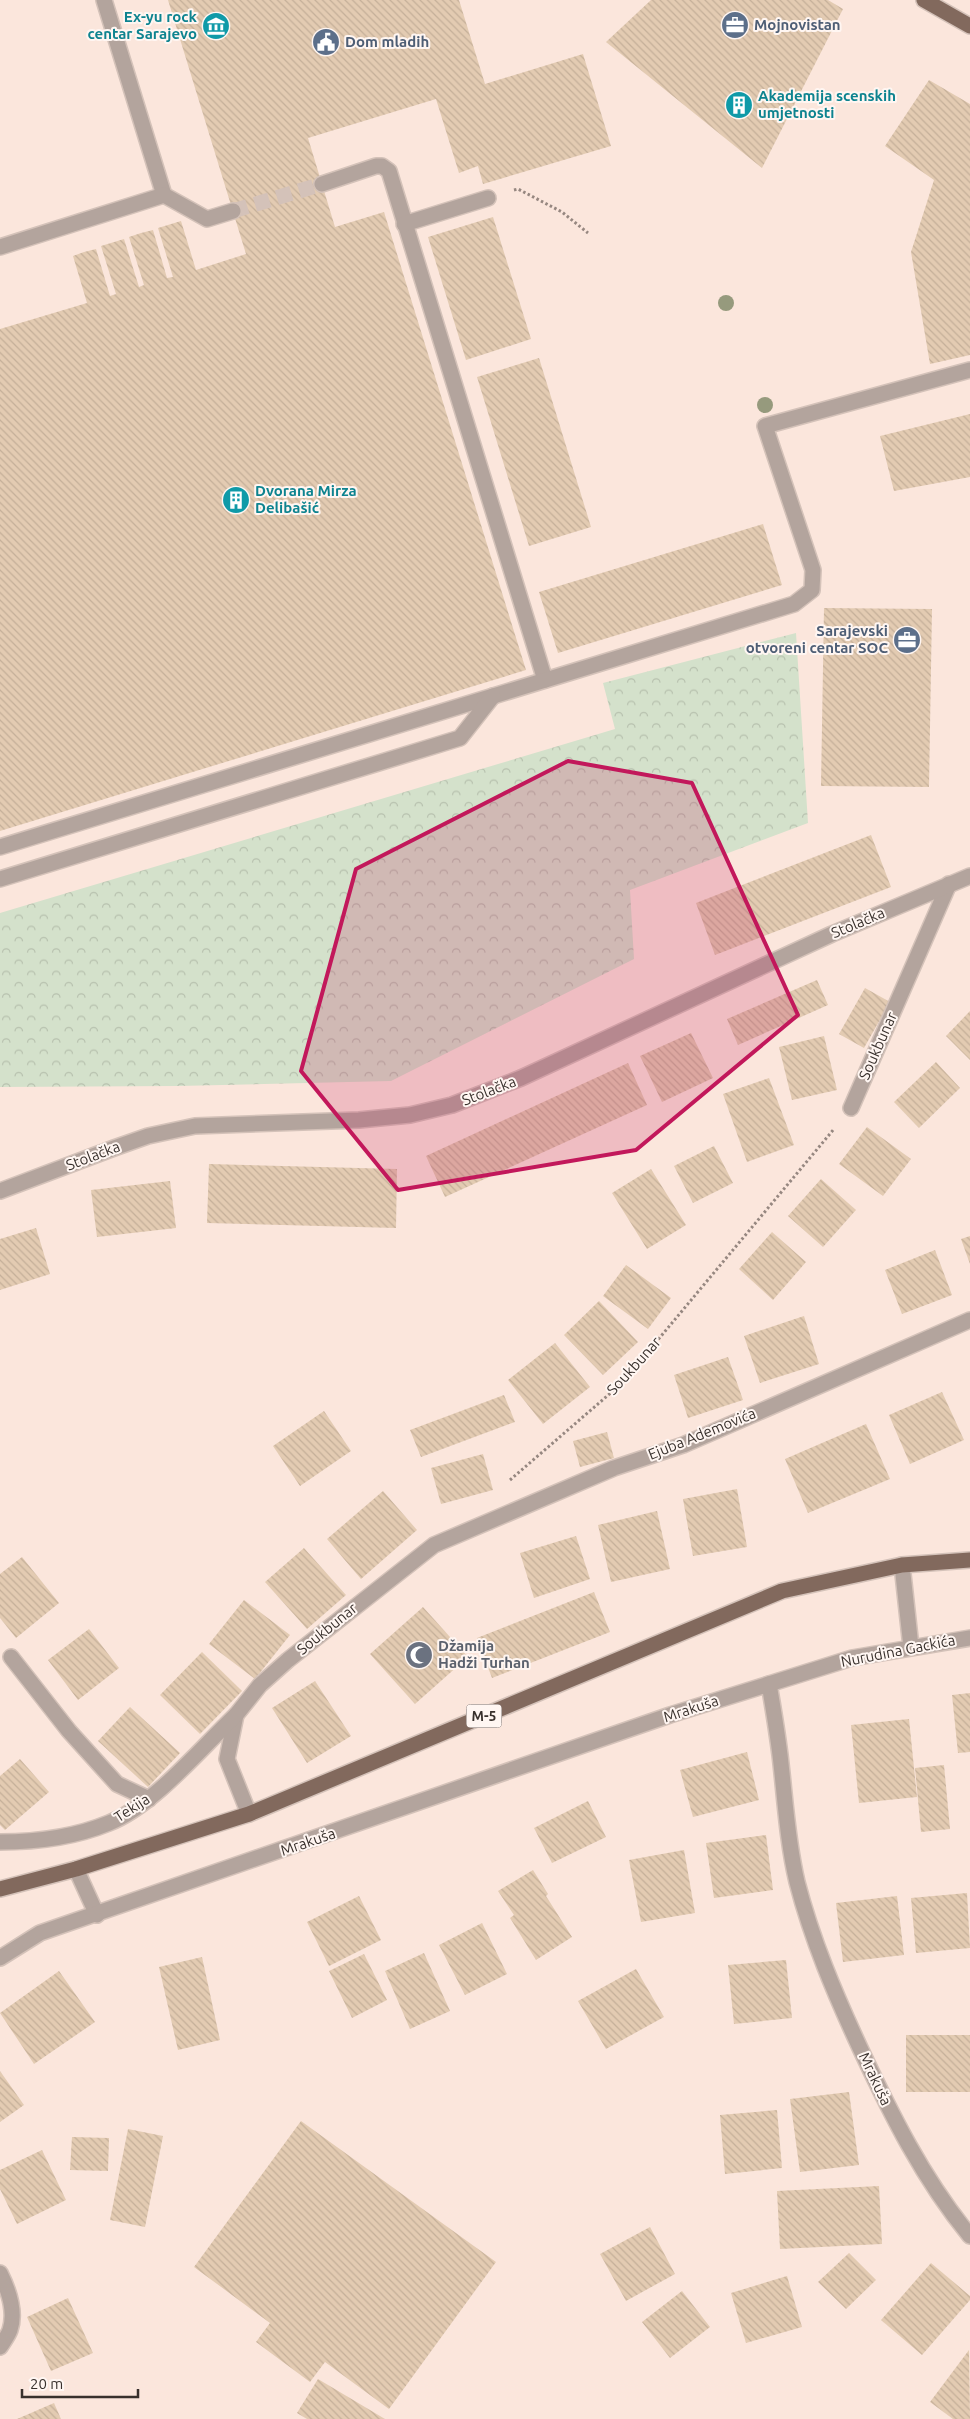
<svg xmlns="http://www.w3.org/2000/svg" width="970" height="2419" font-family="Ubuntu,sans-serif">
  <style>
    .forest { fill: url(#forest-crowns) }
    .building { fill: url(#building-back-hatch) }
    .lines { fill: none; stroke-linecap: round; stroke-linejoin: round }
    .minor-tunnel { stroke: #d4c2b9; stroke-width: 15; stroke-dasharray: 15 8; stroke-linecap: butt }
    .minor-casing { stroke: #d4c2b9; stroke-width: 18 }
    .major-casing { stroke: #d4c2b9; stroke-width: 18 }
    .path { stroke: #968780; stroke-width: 3; stroke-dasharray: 2.5 2.5; stroke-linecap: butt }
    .minor { stroke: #b3a49d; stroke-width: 15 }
    .major { stroke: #82695d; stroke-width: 15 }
    .tree { fill: #969a7d }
    .marked { fill: #c2185b; fill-opacity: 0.2; stroke: #c2185b; stroke-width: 4; stroke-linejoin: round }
    .labels { text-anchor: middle; stroke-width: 4; stroke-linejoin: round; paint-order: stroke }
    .shield { fill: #fff6f2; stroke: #746b67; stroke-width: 1 }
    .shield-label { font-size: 14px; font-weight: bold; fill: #38302c }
    .culture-label { font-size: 15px; font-weight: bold; fill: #0d838f; stroke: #fff6f2; text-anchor: start }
    .service-label { font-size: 15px; font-weight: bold; fill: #4e5e75; stroke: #fff6f2; text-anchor: start }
    .street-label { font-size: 15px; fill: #38302c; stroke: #fff6f2 }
    .worship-label { font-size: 15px; font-weight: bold; fill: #5b616d; stroke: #fff6f2; text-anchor: start }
  </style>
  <defs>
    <pattern id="forest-crowns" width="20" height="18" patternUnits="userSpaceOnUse" patternTransform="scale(1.25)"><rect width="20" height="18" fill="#d4e1cb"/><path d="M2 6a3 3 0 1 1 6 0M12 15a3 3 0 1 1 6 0" fill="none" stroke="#b7c1ae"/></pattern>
    <pattern id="building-back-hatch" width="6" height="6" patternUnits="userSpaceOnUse" patternTransform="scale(1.25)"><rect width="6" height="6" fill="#e3cbb2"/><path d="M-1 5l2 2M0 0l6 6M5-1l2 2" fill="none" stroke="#c4af99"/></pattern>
  </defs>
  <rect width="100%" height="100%" fill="#fbe6dc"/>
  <polygon class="forest" points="796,633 808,823 630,890 634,959 391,1081 178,1086 0,1087 0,913 615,729 603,683"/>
  <g class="building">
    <polygon points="168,0 459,0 485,84 583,54 611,146 483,184 478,166 459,173 436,99 308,138 335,227 384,212 526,670 0,831 0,329 87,303 73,256 84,252 96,249 110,296 116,294 101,246 124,239 139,287 144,285 129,237 141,233 153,230 167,278 173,277 158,228 181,221 196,270 246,254"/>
    <polygon points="651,0 828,0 843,9 762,168 606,42"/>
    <polygon points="929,80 970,104 970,355 930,364 911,252 934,180 885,146"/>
    <polygon points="493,217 531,339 466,360 428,237"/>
    <polygon points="539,358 591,527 529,546 477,377"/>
    <polygon points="970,414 970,477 894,491 880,436"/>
    <polygon points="763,524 782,585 558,653 539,592"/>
    <polygon points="824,608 932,609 929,787 821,786"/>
    <polygon points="871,835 891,887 715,955 696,903"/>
    <polygon points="817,980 828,1005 738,1045 727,1019"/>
    <polygon points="865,988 890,1002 864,1048 839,1034"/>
    <polygon points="970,1011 970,1060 946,1036"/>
    <polygon points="691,1033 713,1078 662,1102 640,1056"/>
    <polygon points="824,1036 837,1090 792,1100 779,1047"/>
    <polygon points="936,1062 960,1088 919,1128 894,1102"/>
    <polygon points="628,1063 647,1105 445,1197 426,1156"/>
    <polygon points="769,1078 794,1145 747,1162 723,1094"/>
    <polygon points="867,1127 911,1159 883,1196 839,1164"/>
    <polygon points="714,1146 733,1183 693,1203 674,1166"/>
    <polygon points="209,1164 397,1169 396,1228 207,1223"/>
    <polygon points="651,1169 686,1225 647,1249 612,1193"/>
    <polygon points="821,1179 856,1210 823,1247 788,1216"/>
    <polygon points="170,1181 176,1228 97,1237 91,1190"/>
    <polygon points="36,1228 50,1274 0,1290 0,1239"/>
    <polygon points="772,1232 806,1262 773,1300 739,1269"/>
    <polygon points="970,1236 970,1264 961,1239"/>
    <polygon points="935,1250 952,1295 902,1314 885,1270"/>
    <polygon points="626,1265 671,1298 648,1329 603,1296"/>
    <polygon points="599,1301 638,1342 603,1375 564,1335"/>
    <polygon points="804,1316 819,1364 760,1383 744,1336"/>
    <polygon points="555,1343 590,1387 543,1424 508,1380"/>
    <polygon points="728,1357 743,1400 688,1418 674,1375"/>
    <polygon points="942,1392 964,1440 910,1464 889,1415"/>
    <polygon points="504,1395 515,1422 421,1457 410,1430"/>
    <polygon points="324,1411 351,1451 300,1486 273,1446"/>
    <polygon points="866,1424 890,1479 808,1513 785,1459"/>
    <polygon points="607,1432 614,1458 580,1467 573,1441"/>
    <polygon points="483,1454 493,1490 441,1504 431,1468"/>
    <polygon points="737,1489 747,1547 693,1556 683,1499"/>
    <polygon points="383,1491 417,1530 361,1579 327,1539"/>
    <polygon points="657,1511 670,1569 611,1582 598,1525"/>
    <polygon points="576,1536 590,1579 534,1598 520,1553"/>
    <polygon points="304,1548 346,1595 307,1629 265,1582"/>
    <polygon points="22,1557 59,1603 16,1638 0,1618 0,1574"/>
    <polygon points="594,1592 610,1632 492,1678 477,1638"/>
    <polygon points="244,1600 290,1635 255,1679 209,1644"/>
    <polygon points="423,1607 468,1657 415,1704 370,1654"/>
    <polygon points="89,1629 119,1668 78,1700 48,1660"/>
    <polygon points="202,1652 242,1691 200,1734 160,1695"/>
    <polygon points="315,1681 351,1736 307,1763 272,1708"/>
    <polygon points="970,1693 970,1752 958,1753 952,1695"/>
    <polygon points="130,1707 180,1753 148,1787 98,1741"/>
    <polygon points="909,1719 917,1797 859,1803 851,1725"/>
    <polygon points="747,1752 759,1800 693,1817 680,1770"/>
    <polygon points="20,1759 49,1792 5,1830 0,1825 0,1776"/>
    <polygon points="944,1765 950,1829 921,1832 915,1768"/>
    <polygon points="588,1801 606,1837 552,1863 534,1828"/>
    <polygon points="766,1835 773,1890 714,1898 706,1843"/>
    <polygon points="684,1850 695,1913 641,1922 629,1860"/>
    <polygon points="533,1870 548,1894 546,1896 572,1937 536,1960 510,1918 514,1915 498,1891"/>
    <polygon points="967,1893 970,1948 916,1953 911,1898"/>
    <polygon points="359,1896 381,1940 329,1966 307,1922"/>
    <polygon points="897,1896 904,1955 843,1962 836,1903"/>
    <polygon points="482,1923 507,1974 465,1995 439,1945"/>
    <polygon points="424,1953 450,2011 410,2029 385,1971"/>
    <polygon points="364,1954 387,2000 352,2018 329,1971"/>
    <polygon points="202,1957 220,2040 178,2050 159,1967"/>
    <polygon points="786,1960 792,2018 734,2024 728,1965"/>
    <polygon points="636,1969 664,2017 606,2049 578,2001"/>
    <polygon points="59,1971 95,2022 34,2064 0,2013"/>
    <rect x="906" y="2035" width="64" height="57"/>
    <polygon points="0,2071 24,2105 0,2122"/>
    <polygon points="849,2092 859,2165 800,2172 790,2099"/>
    <polygon points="777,2110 782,2168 725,2174 720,2115"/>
    <polygon points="301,2121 496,2262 389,2409 325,2362 310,2382 256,2342 270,2323 194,2267"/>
    <polygon points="128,2129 163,2136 145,2227 110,2220"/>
    <polygon points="72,2137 109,2138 108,2171 70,2170"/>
    <polygon points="42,2150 66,2200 17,2224 0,2189 0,2170"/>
    <polygon points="879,2186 882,2244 780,2249 777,2191"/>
    <polygon points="650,2227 675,2274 626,2301 600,2254"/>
    <polygon points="849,2253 876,2280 846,2309 818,2282"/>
    <polygon points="931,2263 970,2296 970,2300 922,2355 881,2320"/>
    <polygon points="787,2276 802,2327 746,2343 731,2293"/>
    <polygon points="682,2291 710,2327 670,2358 642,2322"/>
    <polygon points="68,2298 93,2353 51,2371 27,2317"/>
    <polygon points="969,2350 970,2419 953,2419 930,2402"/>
    <polygon points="318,2379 385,2419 307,2419 297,2413"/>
    <polygon points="54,2403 61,2419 17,2419"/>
  </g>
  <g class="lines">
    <polyline class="minor-tunnel" points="233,211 322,184"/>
    <g class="minor-casing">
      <g id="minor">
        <polyline points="104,0 164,195 207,219 233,211"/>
        <polyline points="322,184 376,166 382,166 389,171 545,680"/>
        <polyline points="404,224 488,198"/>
        <polyline points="0,247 164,195"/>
        <polyline points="0,847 794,604 812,590 813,570 765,426 970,370"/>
        <polyline points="0,879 460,738 493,696"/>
        <polyline points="851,1108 949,884"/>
        <polyline points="0,1191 114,1148 148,1136 195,1126 359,1120 410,1115 452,1105 521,1078 832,934 970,876"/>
        <polyline points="902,1565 911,1647"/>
        <polyline points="11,1657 69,1731 117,1784 149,1799"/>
        <path d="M 769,1684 C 773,1707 777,1731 780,1755 C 785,1797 787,1840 797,1882 C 812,1940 835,1994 860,2048 C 891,2114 923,2179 970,2236"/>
        <polyline points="249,1814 227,1759 236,1715 260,1685 288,1660 434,1545 614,1468 683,1445 970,1320"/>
        <path d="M 0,1842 C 36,1842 75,1837 109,1823 C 154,1805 200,1749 236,1715"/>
        <polyline points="76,1869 97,1915"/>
        <polyline points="0,1958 40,1933 670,1715 769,1684 852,1658 970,1638"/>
        <path d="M 0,2273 C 8,2289 16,2312 10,2330 C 8,2336 3,2342 0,2347"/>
      </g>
    </g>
    <g class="major-casing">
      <g id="major">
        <polyline points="924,0 970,26"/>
        <polyline points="0,1889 76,1869 249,1814 782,1591 902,1565 970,1560"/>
      </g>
    </g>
    <g class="path">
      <polyline points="514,190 518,189 562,212 588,233"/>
      <polyline points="510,1480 621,1384 834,1129"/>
    </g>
    <use href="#minor" class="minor"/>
    <use href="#major" class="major"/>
  </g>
  <g class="tree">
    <circle cx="726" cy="303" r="8"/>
    <circle cx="765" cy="405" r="8"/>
  </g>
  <path class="marked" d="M 568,761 L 692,783 L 798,1015 L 636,1150 L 398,1190 L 301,1071 L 356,869 Z"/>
  <defs>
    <g id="office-disc" transform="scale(1.4375)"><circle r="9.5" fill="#5c6f8a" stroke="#fff6f2"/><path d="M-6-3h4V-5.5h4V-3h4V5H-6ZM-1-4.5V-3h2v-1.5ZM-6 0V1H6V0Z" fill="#fff"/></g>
    <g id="museum-disc" transform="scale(1.4375)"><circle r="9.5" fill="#0f9aa8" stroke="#fff6f2"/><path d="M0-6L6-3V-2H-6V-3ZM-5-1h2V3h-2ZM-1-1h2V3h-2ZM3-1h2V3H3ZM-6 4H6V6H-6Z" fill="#fff"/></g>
    <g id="civic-disc" transform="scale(1.4375)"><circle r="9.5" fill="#5c6f8a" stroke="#fff6f2"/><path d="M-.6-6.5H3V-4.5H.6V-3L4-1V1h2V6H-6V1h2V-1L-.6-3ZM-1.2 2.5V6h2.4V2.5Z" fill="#fff"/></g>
    <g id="building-disc" transform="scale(1.4375)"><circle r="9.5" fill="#0f9aa8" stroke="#fff6f2"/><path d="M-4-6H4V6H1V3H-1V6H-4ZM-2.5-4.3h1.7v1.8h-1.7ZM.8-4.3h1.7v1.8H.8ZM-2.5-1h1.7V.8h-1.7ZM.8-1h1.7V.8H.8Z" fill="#fff"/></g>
    <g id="mosque-disc" transform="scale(1.4375)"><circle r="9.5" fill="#6b7280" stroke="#fff6f2"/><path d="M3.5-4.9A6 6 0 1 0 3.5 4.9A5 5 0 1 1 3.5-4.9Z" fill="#fff"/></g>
  </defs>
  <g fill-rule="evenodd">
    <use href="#office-disc" x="735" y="25"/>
    <use href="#museum-disc" x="216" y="26"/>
    <use href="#civic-disc" x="326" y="42"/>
    <use href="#building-disc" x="739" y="105"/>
    <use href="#building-disc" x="236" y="500"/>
    <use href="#office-disc" x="907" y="640"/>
    <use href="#mosque-disc" x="419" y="1655"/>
  </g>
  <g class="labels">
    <rect class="shield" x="466.5" y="1704.5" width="35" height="23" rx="4"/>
    <g class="shield-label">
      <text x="484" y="1721">M-5</text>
    </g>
    <g class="culture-label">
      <text x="197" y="22" text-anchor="end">Ex-yu rock<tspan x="197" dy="17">centar Sarajevo</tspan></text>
      <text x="758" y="101">Akademija scenskih<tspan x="758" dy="17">umjetnosti</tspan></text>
      <text x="255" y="496">Dvorana Mirza<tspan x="255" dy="17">Delibašić</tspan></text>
    </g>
    <g class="service-label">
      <text x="754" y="30">Mojnovistan</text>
      <text x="345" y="47">Dom mladih</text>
      <text x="888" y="636" text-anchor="end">Sarajevski<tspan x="888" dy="17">otvoreni centar SOC</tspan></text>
    </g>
    <g class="street-label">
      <text transform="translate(858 923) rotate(-23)" y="5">Stolačka</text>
      <text transform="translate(878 1046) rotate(-66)" y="5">Soukbunar</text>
      <text transform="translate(489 1091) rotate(-21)" y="5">Stolačka</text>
      <text transform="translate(93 1156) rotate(-21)" y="5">Stolačka</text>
      <text transform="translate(634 1366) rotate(-48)" y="5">Soukbunar</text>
      <text transform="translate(702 1434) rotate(-22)" y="5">Ejuba Ademovića</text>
      <text transform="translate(327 1629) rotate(-39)" y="5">Soukbunar</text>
      <text transform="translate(898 1651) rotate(-11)" y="5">Nurudina Gackića</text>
      <text transform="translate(691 1709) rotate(-18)" y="5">Mrakuša</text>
      <text transform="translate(132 1808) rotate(-33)" y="5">Tekija</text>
      <text transform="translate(308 1842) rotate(-19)" y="5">Mrakuša</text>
      <text transform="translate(875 2079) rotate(65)" y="5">Mrakuša</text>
    </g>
    <g class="worship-label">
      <text x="438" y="1651">Džamija<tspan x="438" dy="17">Hadži Turhan</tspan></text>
    </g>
  </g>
  <path d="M22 2389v8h116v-8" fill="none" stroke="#38302c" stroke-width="2.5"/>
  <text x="30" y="2389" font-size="15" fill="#38302c" stroke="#fff6f2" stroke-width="4" paint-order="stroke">20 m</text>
</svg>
